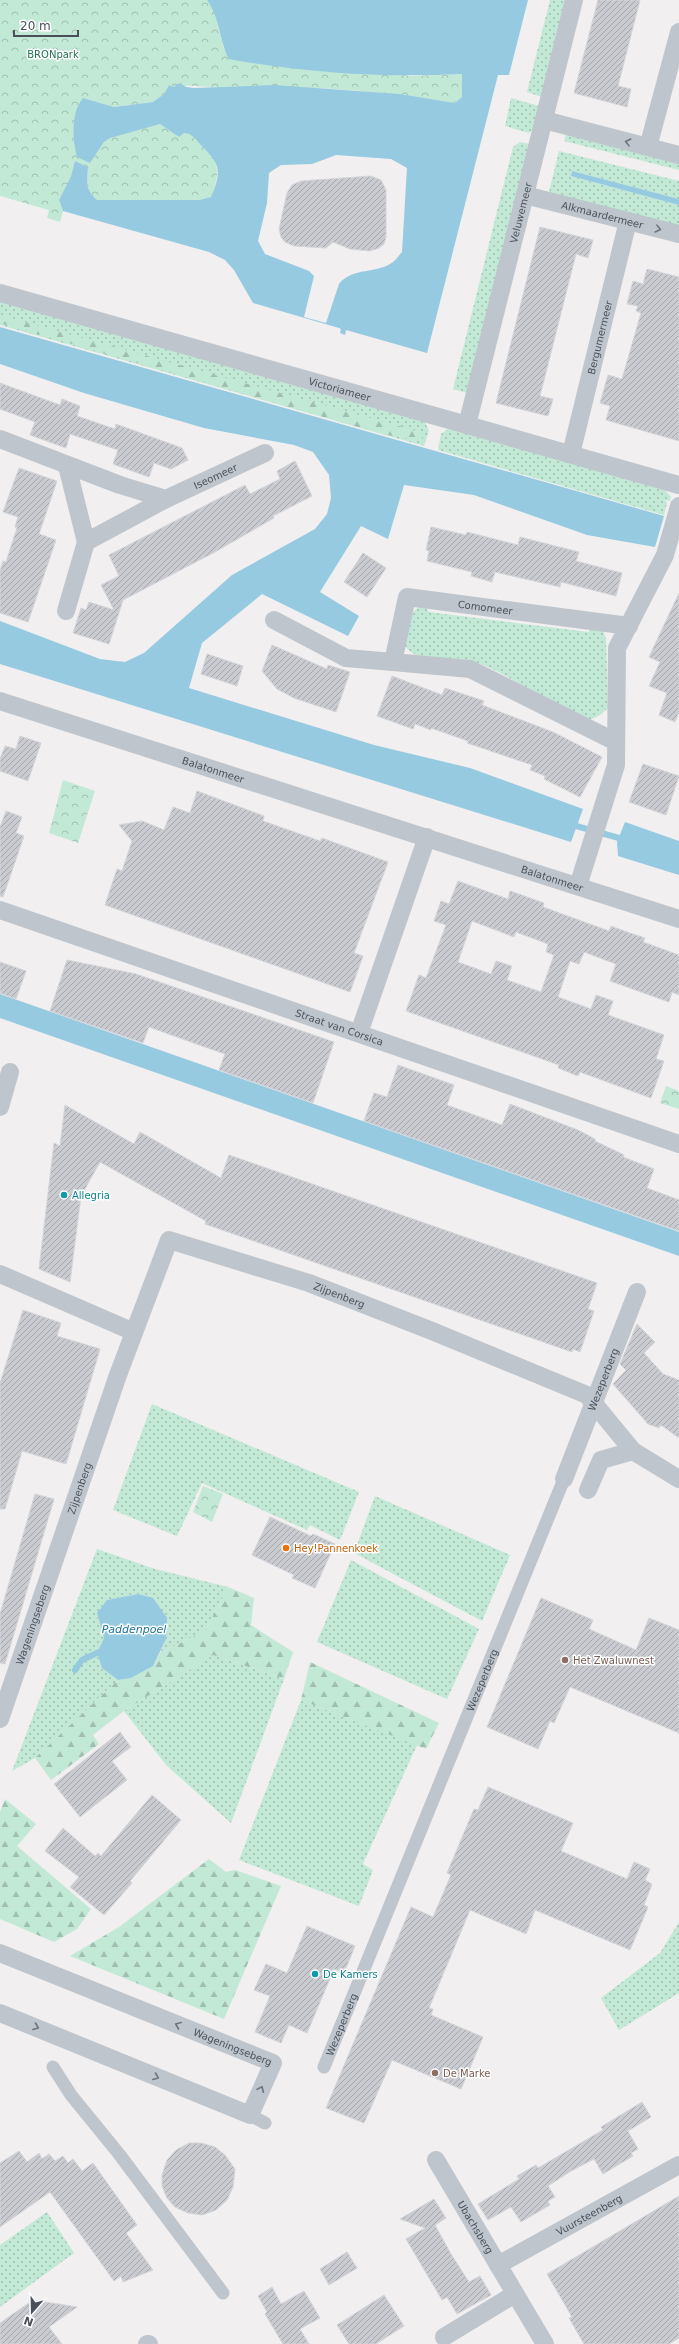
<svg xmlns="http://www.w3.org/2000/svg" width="679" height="2344" font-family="'DejaVu Sans',sans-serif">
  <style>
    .grass { fill: url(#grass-dots) }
    .forest { fill: url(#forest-firs) }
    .park { fill: url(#park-crowns) }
    .water { fill: #95cae1; fill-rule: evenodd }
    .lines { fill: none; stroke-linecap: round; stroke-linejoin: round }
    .stream { stroke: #95cae1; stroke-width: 6 }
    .building { fill: url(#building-hatch); stroke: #d3d5d9; fill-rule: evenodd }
    .pedestrian { stroke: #bfc5cc; stroke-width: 13 }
    .minor { stroke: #bfc5cc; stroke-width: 18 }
    .oneway { stroke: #6c737c }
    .culture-dot { fill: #0f9aa8; stroke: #fff; stroke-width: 1.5 }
    .food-dot { fill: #e8710a; stroke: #fff; stroke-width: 1.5 }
    .education-dot { fill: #8d6e63; stroke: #fff; stroke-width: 1.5 }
    .labels { text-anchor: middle; stroke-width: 3; stroke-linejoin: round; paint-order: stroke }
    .park-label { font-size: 10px; fill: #227352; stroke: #fff }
    .street-label { font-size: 10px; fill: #49505a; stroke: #fff }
    .culture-label { font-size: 10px; fill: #0d838f; stroke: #fff; text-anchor: start }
    .food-label { font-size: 10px; fill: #c56008; stroke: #fff; text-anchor: start }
    .education-label { font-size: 10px; fill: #785e54; stroke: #fff; text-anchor: start }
    .water-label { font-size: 11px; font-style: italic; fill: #1e7398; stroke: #fff }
  </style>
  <defs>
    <pattern id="grass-dots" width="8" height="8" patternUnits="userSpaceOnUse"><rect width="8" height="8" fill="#c2e9d5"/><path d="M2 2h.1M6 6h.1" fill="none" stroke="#a0bfb0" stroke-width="1.8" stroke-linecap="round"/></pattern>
    <pattern id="forest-firs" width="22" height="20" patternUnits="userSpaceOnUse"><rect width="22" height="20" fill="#c2e9d5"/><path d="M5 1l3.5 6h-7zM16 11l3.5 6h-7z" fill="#a0bfb0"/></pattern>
    <pattern id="park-crowns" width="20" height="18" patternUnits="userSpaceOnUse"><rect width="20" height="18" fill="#c2e9d5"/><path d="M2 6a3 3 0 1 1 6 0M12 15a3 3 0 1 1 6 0" fill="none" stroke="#a0bfb0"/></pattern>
    <pattern id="building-hatch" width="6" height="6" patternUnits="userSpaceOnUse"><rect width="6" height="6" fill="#c9cbd1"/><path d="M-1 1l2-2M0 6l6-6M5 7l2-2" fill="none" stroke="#a5a7ad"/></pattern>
  </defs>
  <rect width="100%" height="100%" fill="#f1efef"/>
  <g class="grass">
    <polygon points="550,0 566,0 542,97 527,92"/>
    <polygon points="511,98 539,106 533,130 529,133 505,126"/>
    <polygon points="566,134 679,160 679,170 564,141"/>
    <polygon points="520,142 530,144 467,393 453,389 513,147"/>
    <polygon points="559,151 679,181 679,199 572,171 571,176 679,205 679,228 549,192"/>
    <polygon points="0,301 425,422 429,431 424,446 0,325"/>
    <polygon points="448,429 663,488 671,497 670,501 665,500 667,503 664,515 438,450 441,434"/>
    <path d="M 423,605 L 429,612 L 588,632 L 595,626 L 603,631 L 606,639 L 608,708 L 600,715 L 590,720 C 550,706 515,677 476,662 C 453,653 421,668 405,646 C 408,629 406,612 423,605 Z"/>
    <polygon points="152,1404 359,1492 340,1540 310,1525 307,1530 202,1483 177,1536 113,1510"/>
    <polygon points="375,1496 510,1555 482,1621 354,1553"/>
    <polygon points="97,1549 155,1569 228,1587 205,1631 160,1653 166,1639 138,1594 107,1600 97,1613 104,1638 97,1653 102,1668 118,1680 35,1758 12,1771"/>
    <polygon points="351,1560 479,1629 447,1699 317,1642"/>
    <polygon points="213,1655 284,1679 231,1823 166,1765 124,1711"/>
    <polygon points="301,1700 417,1745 363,1864 373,1870 359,1906 239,1860"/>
    <polygon points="679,1922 679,1993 619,2030 601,1998 660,1953"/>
    <polygon points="47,2212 74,2253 0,2307 0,2245"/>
  </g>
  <g class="forest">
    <polygon points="0,315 424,433 421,441 382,434 0,323"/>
    <polygon points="228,1587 254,1598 251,1625 293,1652 284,1679 213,1655 124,1711 93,1735 99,1744 51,1780 35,1758 118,1680 131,1678 153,1666 160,1653 205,1631"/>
    <polygon points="310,1662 439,1723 426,1749 301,1700"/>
    <polygon points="5,1799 36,1824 17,1846 91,1909 77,1929 54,1942 0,1919 0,1812"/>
    <polygon points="209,1859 226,1872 235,1870 281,1886 224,2019 70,1956 119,1927"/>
  </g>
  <g class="park">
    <path d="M 0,0 L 207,0 L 214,10 L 224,49 L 410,76 L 462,74 L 462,97 L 455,103 C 376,90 299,85 218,87 C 207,87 181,84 173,87 L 169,85 L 164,94 L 153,102 L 114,107 L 83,98 L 90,163 L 104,142 L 110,137 L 160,124 L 179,137 L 184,133 L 188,133 C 213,153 225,164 211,197 L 199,200 L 96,200 C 85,190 87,182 88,167 L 75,161 L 71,176 L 59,200 L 63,211 L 60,222 L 47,218 L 49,210 L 0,196 Z"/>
    <polygon points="63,780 95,791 78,843 49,833"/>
    <polygon points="666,1086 679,1091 679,1109 660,1103"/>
    <polygon points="203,1486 223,1494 212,1522 193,1512"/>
  </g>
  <g class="water">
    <path d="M 207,0 L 528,0 L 509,75 L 498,75 L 427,353 L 346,330 L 345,335 L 340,333 L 341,329 L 339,328 L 253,303 L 234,270 L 225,260 L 209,252 L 63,211 L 59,200 L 71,176 L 75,161 L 88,167 C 87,182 85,190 97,200 L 199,200 L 211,197 C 223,169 219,163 199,143 C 195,138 190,133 184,133 L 179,137 L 160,124 L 110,138 L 104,142 L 90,163 L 77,157 C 72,139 71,112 83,98 L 114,107 L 153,102 L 164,94 L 169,85 L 173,87 L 180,83 L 186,87 L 194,88 L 274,85 L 399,94 L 455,103 L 462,97 L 462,74 C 385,78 305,73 229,59 C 219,40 220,18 207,0 ZM 336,155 L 391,159 L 407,168 L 402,252 C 399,255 397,259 393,262 C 378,274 352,267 339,284 L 326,323 L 304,317 L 314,276 L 309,271 L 265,254 L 258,241 L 267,203 L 269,173 L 281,165 L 312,164 Z"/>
    <polygon points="572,171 679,199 679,205 571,176"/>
    <polygon points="0,327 664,516 655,547 587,535 474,495 404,485 388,539 361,526 320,592 359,616 348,636 262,594 202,643 189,688 374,745 470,768 583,809 571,842 0,664 0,621 100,659 125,662 144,653 232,575 315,529 327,514 331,498 329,475 313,452 294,445 204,428 84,393 0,364"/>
    <polygon points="625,822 679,841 679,875 618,856 617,842"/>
    <polygon points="0,994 679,1232 679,1256 0,1018"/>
    <polygon points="138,1594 153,1598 167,1618 166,1639 153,1666 131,1678 118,1680 102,1668 97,1653 104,1638 97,1613 107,1600"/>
  </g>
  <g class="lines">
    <g class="stream">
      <polyline points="569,824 626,840"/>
      <polyline points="75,1670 82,1660 97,1653"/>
    </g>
  </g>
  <g class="building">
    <polygon points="598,0 640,0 618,86 631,89 627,107 574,93"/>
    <polygon points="371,176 381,180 386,190 386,237 384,244 379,248 370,251 350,249 333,242 326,248 294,246 285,242 281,237 279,229 287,193 292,185 301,181"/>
    <polygon points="540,227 593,240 588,258 576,254 540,396 553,399 548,416 496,403"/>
    <polygon points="647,269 679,277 679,441 606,420 610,406 600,403 608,375 622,379 641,313 636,311 638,306 627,304 633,281 643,284"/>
    <polygon points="0,383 60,405 62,399 80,406 77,416 115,429 116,424 182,448 188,460 171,469 154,463 149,477 113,464 118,450 70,434 66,448 30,435 35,422 0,409"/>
    <polygon points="295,461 312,496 273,516 274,518 215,552 123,600 109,644 73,633 81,608 86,610 89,602 114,610 101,585 119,576 109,555 245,485 250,494 280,479 277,471"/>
    <polygon points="19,468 57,481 39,534 56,540 28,622 0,613 0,571 3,561 6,562 17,528 15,527 18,517 3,512"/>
    <polygon points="431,527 466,535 467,532 518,545 520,537 579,552 576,561 622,573 616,596 561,582 560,587 495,572 492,582 471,576 472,572 427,561 429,551 426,550"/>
    <polygon points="363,553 386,568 367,597 344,582"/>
    <polygon points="679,593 679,712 675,722 659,715 667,693 649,686 660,662 649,657"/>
    <polygon points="272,645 327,669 328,665 350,672 336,712 294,698 277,689 262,671"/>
    <polygon points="207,654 243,666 237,686 201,674"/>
    <polygon points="392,676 442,695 445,688 484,701 482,705 553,732 602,757 580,797 544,779 545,776 530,770 532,765 467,743 468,741 431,728 431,730 415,724 413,729 377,716"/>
    <polygon points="20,736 41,743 28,781 0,771 0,759 5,746 16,749"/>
    <polygon points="643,764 679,776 666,815 629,802"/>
    <polygon points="197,791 264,816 263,821 320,841 322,838 388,862 354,953 363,956 350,992 105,905 117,869 122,871 132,841 119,825 142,821 164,830 173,807 190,813"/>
    <polygon points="6,811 22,817 16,833 24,836 3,897 0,896 0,827"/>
    <path d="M 458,881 L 508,899 L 510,891 L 544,903 L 543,907 L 609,931 L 611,926 L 627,932 L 645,938 L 643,942 L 679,955 L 679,995 L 672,992 L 669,1002 L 610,981 L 616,964 L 584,952 L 579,964 L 570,961 L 558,997 L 591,1009 L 596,995 L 613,1001 L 608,1015 L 664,1035 L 656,1059 L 664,1061 L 651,1098 L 580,1072 L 578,1076 L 558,1068 L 559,1065 L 406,1011 L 419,975 L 426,978 L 446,925 L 434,921 L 441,901 L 449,904 ZM 472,921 L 514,937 L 516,932 L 548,944 L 546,952 L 554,955 L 541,992 L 507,980 L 512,966 L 496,961 L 491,974 L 458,962 Z"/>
    <polygon points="67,960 136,974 334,1042 313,1103 219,1070 225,1054 202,1046 149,1027 143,1043 50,1011"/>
    <polygon points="0,962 26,971 16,999 0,993"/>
    <polygon points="398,1065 454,1085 447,1105 502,1125 510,1104 578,1130 595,1139 595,1141 624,1155 623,1157 654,1169 647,1188 679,1200 679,1231 364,1121 374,1093 387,1097"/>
    <polygon points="65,1105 134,1144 140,1132 221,1178 229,1155 597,1283 588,1309 594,1311 580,1352 573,1349 572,1352 205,1224 206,1221 100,1162 81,1196 70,1282 39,1269 54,1143 60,1146"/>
    <polygon points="23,1310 61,1323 57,1336 100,1349 66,1464 22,1451 5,1509 0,1509 0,1383"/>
    <polygon points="637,1324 655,1342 644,1353 663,1374 679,1380 679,1438 661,1425 659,1428 648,1424 613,1384 626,1370 620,1364"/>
    <polygon points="35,1494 54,1499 5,1664 0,1663 0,1614"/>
    <polygon points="270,1517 311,1536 313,1534 335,1544 315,1588 292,1578 294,1575 252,1555"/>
    <polygon points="541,1598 593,1620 589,1629 636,1650 649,1618 679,1630 679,1733 570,1687 554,1723 550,1721 538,1749 487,1727"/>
    <polygon points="120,1732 131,1747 112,1761 127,1780 80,1817 54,1784"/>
    <polygon points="488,1787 573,1823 561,1851 627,1879 634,1862 650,1869 645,1880 652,1884 644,1905 648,1907 630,1950 535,1910 526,1934 470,1910 429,2008 433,2009 431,2015 483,2037 461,2089 392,2060 364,2123 326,2108 411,1907 433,1917 451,1875 447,1873 474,1809 478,1810"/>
    <polygon points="152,1795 181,1820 130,1881 132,1883 104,1915 70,1887 79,1877 45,1851 63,1828 95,1856 98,1853 101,1856"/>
    <polygon points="307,1926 355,1946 344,1973 334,1969 307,2033 289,2025 281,2043 255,2032 270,1996 254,1990 266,1964 287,1973"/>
    <polygon points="642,2102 651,2117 628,2131 638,2149 631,2153 633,2156 603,2174 594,2159 571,2171 548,2186 555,2197 548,2201 550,2205 521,2222 511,2207 488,2220 478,2204 519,2179 517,2176 536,2165 538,2168 603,2130 601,2127"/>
    <polygon points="189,2143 201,2143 215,2147 225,2155 235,2169 233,2187 227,2200 216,2210 202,2215 188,2213 175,2207 167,2198 162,2186 162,2175 167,2160 176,2150"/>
    <polygon points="19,2151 27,2162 39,2153 42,2159 49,2154 55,2161 63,2156 68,2163 73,2159 82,2171 93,2163 137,2225 126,2233 153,2270 123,2282 121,2276 114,2281 50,2192 0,2227 0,2163"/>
    <polygon points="679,2196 679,2338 669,2344 584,2344 569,2318 572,2317 547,2274"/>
    <polygon points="434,2199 446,2218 435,2225 451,2254 469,2282 480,2276 491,2295 457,2314 447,2297 442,2300 406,2239 425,2228 400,2219"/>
    <polygon points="347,2252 357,2268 329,2285 320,2269"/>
    <polygon points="272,2287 281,2304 304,2291 320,2318 300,2329 309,2344 283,2344 265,2314 267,2312 258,2296"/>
    <polygon points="384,2295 404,2326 376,2344 349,2344 337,2325"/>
    <polygon points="33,2300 77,2307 49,2327 62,2344 0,2344 0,2323"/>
  </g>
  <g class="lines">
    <g class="pedestrian">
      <polyline points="53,2067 71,2095 119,2154 223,2293"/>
      <path id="s1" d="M 324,2067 L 564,1479"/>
      <polyline points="250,2115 265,2123"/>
    </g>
    <g class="minor">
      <polyline points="544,120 679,155"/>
      <polyline points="648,147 679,32"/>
      <path id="s2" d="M 525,195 L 679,234"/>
      <path id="s3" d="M 0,293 L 679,485"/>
      <path id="s4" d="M 467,425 L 574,0"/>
      <path id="s5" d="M 0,439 L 120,485 L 166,499 L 265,453"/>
      <path id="s6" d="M 571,454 L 628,221"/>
      <polyline points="67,466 86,542 166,499"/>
      <polyline points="66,611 86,542"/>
      <polyline points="274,620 346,658 393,662"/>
      <path id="s7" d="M 0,701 L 679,919"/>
      <path id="s8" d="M 616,742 L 470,669 L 393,662 L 407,597 L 629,626"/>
      <polyline points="578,886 616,765 617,648 665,555 679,506"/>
      <path id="s9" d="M 0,910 L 679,1144"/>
      <polyline points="359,1033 427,837"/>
      <polyline points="0,1107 10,1072"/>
      <polyline points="0,1274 134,1332"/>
      <path id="s10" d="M 564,1479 L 637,1292"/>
      <polyline points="588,1490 601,1460 633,1451 679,1479"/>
      <path id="s11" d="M 0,1719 L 118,1375 L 169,1240 L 309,1283 L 432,1331 L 587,1395 L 633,1451"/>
      <path id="s12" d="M 0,1953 L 273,2063 L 250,2115 L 0,2013"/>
      <path id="s13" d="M 436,2160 L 545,2344"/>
      <path id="s14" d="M 498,2265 L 679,2165"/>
      <polyline points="444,2337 515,2294"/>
      <polyline points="147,2344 149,2344"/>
    </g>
  </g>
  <defs><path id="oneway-chevron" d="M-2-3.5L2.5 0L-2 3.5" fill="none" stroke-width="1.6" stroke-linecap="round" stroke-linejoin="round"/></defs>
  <g class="oneway">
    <use href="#oneway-chevron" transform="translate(628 142) rotate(-166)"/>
    <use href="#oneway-chevron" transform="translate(658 229) rotate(14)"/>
    <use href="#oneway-chevron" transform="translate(178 2025) rotate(-158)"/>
    <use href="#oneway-chevron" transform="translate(36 2027) rotate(22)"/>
    <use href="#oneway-chevron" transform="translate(156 2077) rotate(22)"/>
    <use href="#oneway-chevron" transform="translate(261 2089) rotate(-66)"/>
  </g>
  <g class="culture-dot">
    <circle cx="64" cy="1195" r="4"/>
    <circle cx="315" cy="1974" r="4"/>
  </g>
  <circle class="food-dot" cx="286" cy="1548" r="4"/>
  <g class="education-dot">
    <circle cx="565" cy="1660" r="4"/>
    <circle cx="435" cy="2073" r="4"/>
  </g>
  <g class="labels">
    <g class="park-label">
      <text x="53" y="58">BRONpark</text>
    </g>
    <g class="street-label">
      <text dy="4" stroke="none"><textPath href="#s4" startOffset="219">Veluwemeer</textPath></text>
      <text dy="4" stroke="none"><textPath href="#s2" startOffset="80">Alkmaardermeer</textPath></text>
      <text dy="4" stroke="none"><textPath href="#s6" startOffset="120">Bergumermeer</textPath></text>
      <text dy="4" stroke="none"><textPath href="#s3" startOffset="353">Victoriameer</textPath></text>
      <text dy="4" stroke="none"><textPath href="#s5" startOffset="231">Iseomeer</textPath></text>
      <text dy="4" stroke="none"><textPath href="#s8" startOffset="386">Comomeer</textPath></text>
      <text dy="4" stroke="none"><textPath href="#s7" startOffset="224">Balatonmeer</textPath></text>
      <text dy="4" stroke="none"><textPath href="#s7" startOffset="580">Balatonmeer</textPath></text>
      <text dy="4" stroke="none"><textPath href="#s9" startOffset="359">Straat van Corsica</textPath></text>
      <text dy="4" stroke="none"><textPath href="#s11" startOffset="687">Zijpenberg</textPath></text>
      <text dy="4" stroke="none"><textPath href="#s10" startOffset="107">Wezeperberg</textPath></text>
      <text dy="4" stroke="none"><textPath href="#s11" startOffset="244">Zijpenberg</textPath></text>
      <text dy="4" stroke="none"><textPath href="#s11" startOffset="100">Wageningseberg</textPath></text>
      <text dy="4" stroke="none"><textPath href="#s1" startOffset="418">Wezeperberg</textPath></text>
      <text dy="4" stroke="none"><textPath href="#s1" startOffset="46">Wezeperberg</textPath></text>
      <text dy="4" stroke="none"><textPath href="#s12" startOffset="251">Wageningseberg</textPath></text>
      <text dy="4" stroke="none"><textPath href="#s14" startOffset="104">Vuursteenberg</textPath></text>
      <text dy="4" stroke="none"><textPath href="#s13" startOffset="78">Ubachsberg</textPath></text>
    </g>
    <g class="culture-label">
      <text x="72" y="1199">Allegria</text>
      <text x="323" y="1978">De Kamers</text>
    </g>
    <g class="food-label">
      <text x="294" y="1552">Hey!Pannenkoek</text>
    </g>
    <g class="education-label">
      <text x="573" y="1664">Het Zwaluwnest</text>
      <text x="443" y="2077">De Marke</text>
    </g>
    <g class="water-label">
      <text x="134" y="1633">Paddenpoel</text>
    </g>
  </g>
  <g transform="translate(32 2312) rotate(200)" stroke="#ffffff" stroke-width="3" paint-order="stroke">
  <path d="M0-3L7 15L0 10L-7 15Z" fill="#49505a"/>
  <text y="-6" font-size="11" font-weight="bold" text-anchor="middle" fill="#49505a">N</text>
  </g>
  <path d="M14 30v6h64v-6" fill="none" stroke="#49505a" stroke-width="2"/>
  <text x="20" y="30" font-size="12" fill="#49505a" stroke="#ffffff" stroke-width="3" paint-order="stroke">20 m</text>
</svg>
